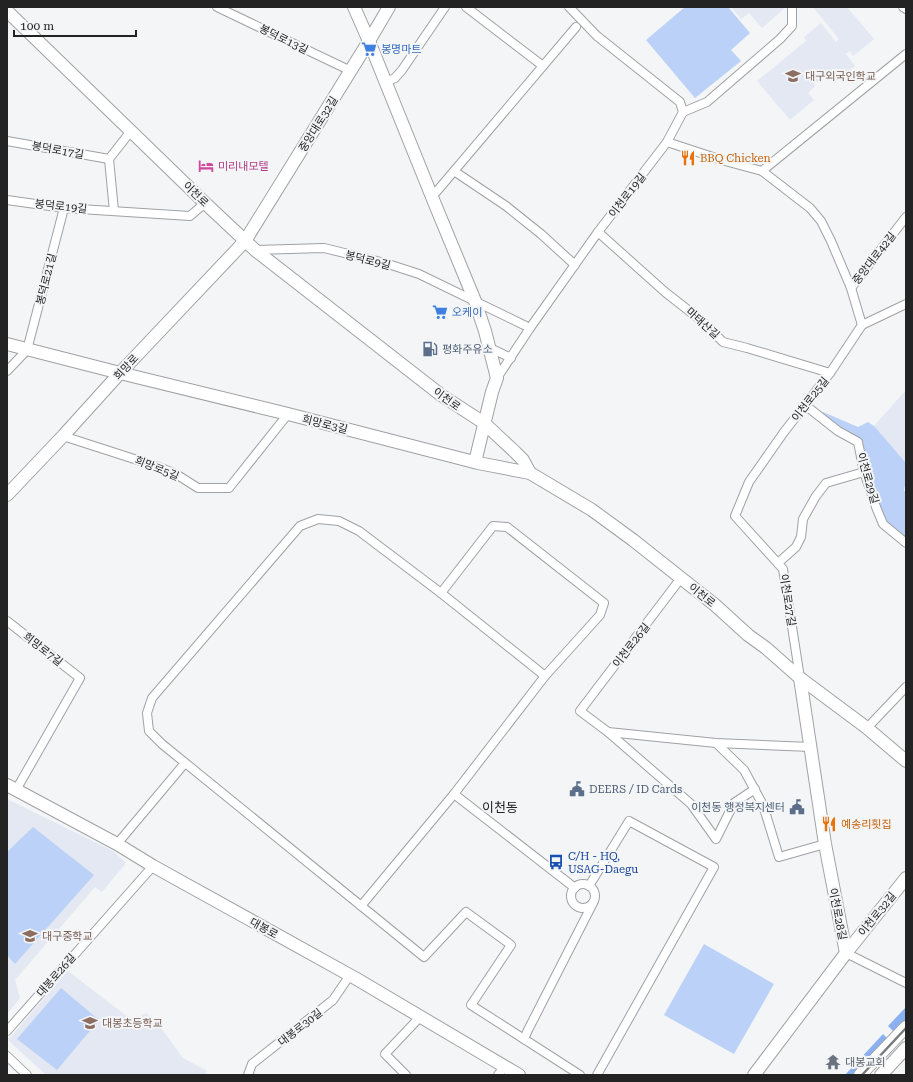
<svg xmlns="http://www.w3.org/2000/svg" width="913" height="1082" font-family="'Roboto Serif','Noto Sans KR',serif">
  <style>
    .built { fill: #e3e8f2 }
    .green { fill: #bbd1f7 }
    .forest { fill: #8cb1f3 }
    .lines { fill: none; stroke-linecap: round; stroke-linejoin: round }
    .street-casing { stroke: #a0a1a4; stroke-width: 10 }
    .secondary-casing { stroke: #a0a1a4; stroke-width: 14 }
    .street { stroke: #fff; stroke-width: 8 }
    .secondary { stroke: #fff; stroke-width: 12 }
    .rail { stroke: #797a7b; stroke-width: 2.5 }
    .labels { text-anchor: middle; stroke-width: 4; stroke-linejoin: round; paint-order: stroke }
    .street-label { font-size: 11px; fill: #232324; stroke: #f3f5f7 }
    .shop-label { font-size: 11px; fill: #366cbe; stroke: #f3f5f7; text-anchor: start }
    .education-label { font-size: 11px; fill: #785e54; stroke: #f3f5f7; text-anchor: start }
    .food-label { font-size: 11px; fill: #c56008; stroke: #f3f5f7; text-anchor: start }
    .hotel-label { font-size: 11px; fill: #b23c85; stroke: #f3f5f7; text-anchor: start }
    .service-label { font-size: 11px; fill: #4e5e75; stroke: #f3f5f7; text-anchor: start }
    .transit-label { font-size: 11px; fill: #164399; stroke: #f3f5f7; text-anchor: start }
    .worship-label { font-size: 11px; fill: #5b616d; stroke: #f3f5f7; text-anchor: start }
    .quarter-label { font-size: 13px; fill: #232324; stroke: #f3f5f7 }
  </style>
  <rect width="100%" height="100%" fill="#f3f5f7"/>
  <g class="built">
    <polygon points="731,7 784,7 785,8 762,28 749,13 741,19"/>
    <polygon points="813,7 847,7 874,39 853,56 850,51 846,54 855,66 837,80 829,71 814,84 815,86 808,93 814,100 790,120 757,81 806,41 804,37 821,23 836,42 839,39"/>
    <polygon points="906,390 906,463 874,426"/>
    <polygon points="7,799 113,851 126,863 102,892 95,887 15,980 20,998 7,1014"/>
    <polygon points="68,971 133,1021 146,1013 158,1024 183,1058 207,1071 204,1075 46,1075 8,1040"/>
  </g>
  <g class="green">
    <polygon points="685,7 728,7 750,33 731,50 741,61 695,98 646,40"/>
    <polygon points="823,412 858,427 868,422 874,426 906,463 906,481 904,490 906,494 906,543 883,524 858,442 819,416"/>
    <polygon points="33,827 94,875 15,964 7,955 7,852"/>
    <polygon points="704,944 774,984 734,1054 664,1015"/>
    <polygon points="61,988 99,1020 57,1070 17,1039"/>
  </g>
  <g class="forest">
    <polygon points="906,1007 906,1027 898,1036 888,1026"/>
    <polygon points="883,1034 891,1042 860,1075 845,1075"/>
  </g>
  <g class="lines">
    <g class="street-casing">
      <g id="street">
        <polyline points="217,7 351,71"/>
        <polyline points="466,7 543,66"/>
        <polyline points="903,7 906,9"/>
        <polyline points="386,82 395,78 402,70 445,7"/>
        <polyline points="683,112 707,102 780,39 792,26 792,7"/>
        <polyline points="7,141 109,159"/>
        <polyline points="667,142 725,161 762,171 810,208 821,221 831,241 851,288 862,325"/>
        <polyline points="454,171 506,206 541,234 575,265"/>
        <polyline points="762,171 906,54"/>
        <polyline points="432,197 576,27"/>
        <polyline points="7,200 64,208 190,216 205,203"/>
        <polyline points="114,211 109,159 131,131"/>
        <polyline points="598,232 665,292 702,321 723,342 747,348 830,373"/>
        <polyline points="255,250 324,248 385,263 419,274 530,328"/>
        <polyline points="851,288 906,217"/>
        <polyline points="490,348 511,358"/>
        <polyline points="7,371 27,350 64,208"/>
        <polyline points="497,378 530,328 598,232 667,142 683,112 680,102 597,36 569,7"/>
        <polyline points="805,405 838,431 858,442 864,472 876,507 883,524 906,543"/>
        <polyline points="63,436 159,467 176,474 198,488 229,488 288,414"/>
        <polyline points="778,563 796,547 801,537 803,519 816,496 826,483 864,472"/>
        <polyline points="681,578 580,711 608,732 716,743 811,747"/>
        <polyline points="7,621 80,678 16,790"/>
        <polyline points="545,676 441,593 359,531 339,521 318,519 300,526 152,698 147,713 149,731 162,744 424,957 466,912 511,945 471,1005 580,1075"/>
        <polyline points="800,678 783,569 735,516 749,482 784,432 830,373 862,325 906,304"/>
        <polyline points="867,728 906,687"/>
        <polyline points="608,732 691,804 716,839 734,803 755,789"/>
        <polyline points="716,743 744,770 763,805 779,857 825,844"/>
        <polyline points="454,794 575,888"/>
        <polyline points="117,844 185,763"/>
        <circle cx="583" cy="896" r="12"/>
        <polyline points="589,886 629,821 714,867 597,1075"/>
        <polyline points="361,906 454,794 545,676 600,615 604,603 507,527 493,526 441,593"/>
        <polyline points="846,953 906,983"/>
        <polyline points="7,1031 153,866"/>
        <polyline points="524,1039 528,1030 593,903"/>
        <polyline points="7,1056 27,1075"/>
        <polyline points="248,1075 252,1064 333,1000 350,975"/>
        <polyline points="406,1075 385,1054 420,1017"/>
        <polyline points="498,1075 504,1067"/>
      </g>
    </g>
    <g class="secondary-casing">
      <g id="secondary">
        <polyline points="354,7 369,41 432,197 475,301 485,331 497,378 492,392 475,462"/>
        <polyline points="7,11 205,203 255,250 441,395 484,423 515,452 523,460 530,473 592,510 633,540 715,605 748,635 766,648 800,678 867,728 906,761"/>
        <polyline points="7,344 120,373 288,414 478,463 530,473"/>
        <polyline points="7,495 63,436 120,373 245,241 369,41 389,7"/>
        <polyline points="7,785 117,844 153,866 355,978 519,1075"/>
        <polyline points="846,953 906,878"/>
        <polyline points="754,1075 846,953 825,844 800,678"/>
        <polyline points="860,1075 906,1027"/>
        <polyline points="881,1075 906,1048"/>
      </g>
    </g>
    <use href="#street" class="street"/>
    <use href="#secondary" class="secondary"/>
    <polyline class="rail" points="862,1075 906,1028"/>
  </g>
  <defs>
    <g id="supermarket-bare" transform="scale(1.2)"><path d="M-6-5.5h2.5l.6 2H6L4.5 2H-2.5L-4.4-4H-6ZM-1.5 3.2a1.3 1.3 0 1 0 .1 0ZM3 3.2a1.3 1.3 0 1 0 .1 0Z" fill="#3f7fe0" stroke="#f3f5f7" stroke-width="2.5" paint-order="stroke"/></g>
    <g id="school-bare" transform="scale(1.2)"><path d="M0-5L7-2L0 1L-7-2ZM-4 1L0 2.5L4 1V4Q0 6-4 4Z" fill="#8d6e63" stroke="#f3f5f7" stroke-width="2.5" paint-order="stroke"/></g>
    <g id="restaurant-bare" transform="scale(1.2)"><path d="M-5-6h1v4h1v-4h1v4h1v-4h1v5L-1.5 .5V6h-2V.5L-5-1ZM5-6V6H3V1.5H1.5Q1.5-4 5-6Z" fill="#e8710a" stroke="#f3f5f7" stroke-width="2.5" paint-order="stroke"/></g>
    <g id="hotel-bare" transform="scale(1.2)"><path d="M-6-4.5h1.5V1H6V5H4.5V3h-9V5H-6ZM-4 0a1.8 1.8 0 1 1 3.6 0ZM.5 0V-2.5h3Q6-2.5 6 0Z" fill="#d1479c" stroke="#f3f5f7" stroke-width="2.5" paint-order="stroke"/></g>
    <g id="fuel-bare" transform="scale(1.2)"><path d="M-5.5-6h7V0h2V4h1.3V-2.5L3-4.5l.8-.8L6-3V5H2.5V1h-1V6h-7ZM-4.2-4.7v3.2H.2V-4.7Z" fill="#5c6f8a" stroke="#f3f5f7" stroke-width="2.5" paint-order="stroke"/></g>
    <g id="civic-bare" transform="scale(1.2)"><path d="M-.6-6.5H3V-4.5H.6V-3L4-1V1h2V6H-6V1h2V-1L-.6-3ZM-1.2 2.5V6h2.4V2.5Z" fill="#5c6f8a" stroke="#f3f5f7" stroke-width="2.5" paint-order="stroke"/></g>
    <g id="bus-bare" transform="scale(1.2)"><path d="M-5-6H5V4H4V6H2V4H-2V6H-4V4H-5ZM-3.5-4V0h7V-4ZM-3.5 1.2v1.5H-2V1.2ZM2 1.2v1.5H3.5V1.2Z" fill="#1a4fb4" stroke="#f3f5f7" stroke-width="2.5" paint-order="stroke"/></g>
    <g id="temple-bare" transform="scale(1.2)"><path d="M0-6L5-2H3V0L6.5 2.5H4V6H1.5V3h-3V6H-4V2.5H-6.5L-3 0V-2H-5Z" fill="#6b7280" stroke="#f3f5f7" stroke-width="2.5" paint-order="stroke"/></g>
  </defs>
  <g fill-rule="evenodd">
    <use href="#supermarket-bare" x="369" y="49"/>
    <use href="#school-bare" x="793" y="76"/>
    <use href="#restaurant-bare" x="688" y="158"/>
    <use href="#hotel-bare" x="206" y="166"/>
    <use href="#supermarket-bare" x="440" y="312"/>
    <use href="#fuel-bare" x="430" y="349"/>
    <use href="#civic-bare" x="577" y="789"/>
    <use href="#civic-bare" x="797" y="807"/>
    <use href="#restaurant-bare" x="829" y="824"/>
    <use href="#bus-bare" x="556" y="862"/>
    <use href="#school-bare" x="30" y="936"/>
    <use href="#school-bare" x="90" y="1023"/>
    <use href="#temple-bare" x="833" y="1062"/>
  </g>
  <g class="labels">
    <g class="street-label">
      <text transform="translate(284 39) rotate(26)" y="4">봉덕로13길</text>
      <text transform="translate(318 124) rotate(-58)" y="4">중앙대로32길</text>
      <text transform="translate(58 150) rotate(10)" y="4">봉덕로17길</text>
      <text transform="translate(196 194) rotate(44)" y="4">이천로</text>
      <text transform="translate(627 195) rotate(-52)" y="4">이천로19길</text>
      <text transform="translate(61 206) rotate(6)" y="4">봉덕로19길</text>
      <text transform="translate(874 258) rotate(-52)" y="4">중앙대로42길</text>
      <text transform="translate(368 260) rotate(14)" y="4">봉덕로9길</text>
      <text transform="translate(46 279) rotate(-76)" y="4">봉덕로21길</text>
      <text transform="translate(703 323) rotate(42)" y="4">마태산길</text>
      <text transform="translate(126 367) rotate(-47)" y="4">희망로</text>
      <text transform="translate(447 399) rotate(36)" y="4">이천로</text>
      <text transform="translate(810 399) rotate(-52)" y="4">이천로25길</text>
      <text transform="translate(325 424) rotate(14)" y="4">희망로3길</text>
      <text transform="translate(157 468) rotate(22)" y="4">희망로5길</text>
      <text transform="translate(868 478) rotate(74)" y="4">이천로29길</text>
      <text transform="translate(702 595) rotate(39)" y="4">이천로</text>
      <text transform="translate(788 600) rotate(81)" y="4">이천로27길</text>
      <text transform="translate(631 645) rotate(-52)" y="4">이천로26길</text>
      <text transform="translate(43 649) rotate(38)" y="4">희망로7길</text>
      <text transform="translate(838 914) rotate(79)" y="4">이천로28길</text>
      <text transform="translate(877 914) rotate(-51)" y="4">이천로32길</text>
      <text transform="translate(264 928) rotate(29)" y="4">대봉로</text>
      <text transform="translate(56 975) rotate(-49)" y="4">대봉로26길</text>
      <text transform="translate(300 1027) rotate(-38)" y="4">대봉로30길</text>
    </g>
    <g class="shop-label">
      <text x="381" y="53">봉명마트</text>
      <text x="452" y="316">오케이</text>
    </g>
    <g class="education-label">
      <text x="805" y="80">대구외국인학교</text>
      <text x="42" y="940">대구중학교</text>
      <text x="102" y="1027">대봉초등학교</text>
    </g>
    <g class="food-label">
      <text x="700" y="162">BBQ Chicken</text>
      <text x="841" y="828">예송리횟집</text>
    </g>
    <g class="hotel-label">
      <text x="218" y="170">미리내모텔</text>
    </g>
    <g class="service-label">
      <text x="442" y="353">평화주유소</text>
      <text x="589" y="793">DEERS / ID Cards</text>
      <text x="785" y="811" text-anchor="end">이천동 행정복지센터</text>
    </g>
    <g class="transit-label">
      <text x="568" y="860">C/H - HQ,<tspan x="568" dy="13">USAG-Daegu</tspan></text>
    </g>
    <g class="worship-label">
      <text x="845" y="1066">대봉교회</text>
    </g>
    <g class="quarter-label">
      <text x="500" y="812">이천동</text>
    </g>
  </g>
  <rect width="913" height="1082" fill="none" stroke="#232324" stroke-width="16"/>
  <path d="M14 30v6h122v-6" fill="none" stroke="#232324" stroke-width="2"/>
  <text x="20" y="30" font-size="12" fill="#232324" stroke="#f3f5f7" stroke-width="3" paint-order="stroke">100 m</text>
</svg>
